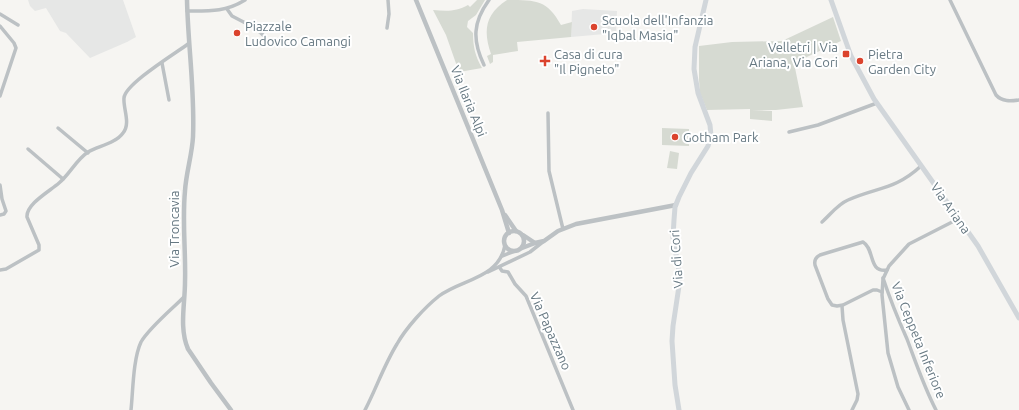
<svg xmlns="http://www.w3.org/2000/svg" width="1019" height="410" font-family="Ubuntu,sans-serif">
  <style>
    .built { fill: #e6e7e6 }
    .green { fill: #d6dad2 }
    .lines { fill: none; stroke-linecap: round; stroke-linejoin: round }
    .minor-tunnel { stroke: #cbd0d0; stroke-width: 3.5; stroke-dasharray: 3.5 2; stroke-linecap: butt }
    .minor { stroke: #bcc1c4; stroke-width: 3.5 }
    .tertiary { stroke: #bcc1c4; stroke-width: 4.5 }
    .secondary { stroke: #d1d6da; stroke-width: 5 }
    .poi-dot { fill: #db432d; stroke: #fff; stroke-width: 1.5 }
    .labels { text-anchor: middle; stroke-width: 4; stroke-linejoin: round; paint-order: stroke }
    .poi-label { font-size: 13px; fill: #667882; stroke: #fff; text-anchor: start }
    .street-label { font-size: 13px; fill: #667882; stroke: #fff }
  </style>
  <rect width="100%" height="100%" fill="#f6f5f2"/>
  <g class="built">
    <polygon points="28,0 123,0 136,37 127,42 90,58 66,33 60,31 46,8 35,11 30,6"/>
    <polygon points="583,9 617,11 616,33 571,37 572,11"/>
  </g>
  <g class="green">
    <path d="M 477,0 L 485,0 L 476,15 L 468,21 L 467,27 L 473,33 C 473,46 475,56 482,68 L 459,72 L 446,35 L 433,10 C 446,11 456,12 468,5 L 470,7 Z"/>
    <path d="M 507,0 C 537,0 547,0 561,25 L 572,22 L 571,37 L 517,42 L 518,51 L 493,55 L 493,62 L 490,64 L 487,56 L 491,54 C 483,31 485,14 507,0 Z"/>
    <polygon points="833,17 841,41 794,63 803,107 776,110 752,110 772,111 772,121 750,119 750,109 707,110 700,93 699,80 699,46 732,42 782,41"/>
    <polygon points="662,128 689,129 689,146 662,145"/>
    <polygon points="670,151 679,153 677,169 667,168"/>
  </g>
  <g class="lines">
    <polyline class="minor-tunnel" points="255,28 262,34"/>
    <g class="minor">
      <path d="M 950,0 L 996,95 C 1002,102 1011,101 1019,100"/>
      <polyline points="227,9 232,16 255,28"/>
      <path d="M 187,11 C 209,11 226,12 245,0"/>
      <polyline points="0,14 18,25"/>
      <polyline points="0,26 14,43 16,48 0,96"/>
      <polyline points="387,28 389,14 388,0"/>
      <polyline points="262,34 265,37"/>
      <polyline points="162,63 169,100"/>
      <path d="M 484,65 C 472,40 473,22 489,0"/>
      <polyline points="548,113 549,171 563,229"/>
      <polyline points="58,128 88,153"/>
      <polyline points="789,132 818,125 877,103"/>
      <polyline points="28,149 63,179"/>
      <polyline points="0,185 2,199 6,211 4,214 0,215"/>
      <path d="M 822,222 C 830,215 838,204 848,200 C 877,187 895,190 921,166"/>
      <polyline points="502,256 515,251"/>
      <polyline points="500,268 502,271 508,272 515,284 526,296 573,410"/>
      <path d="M 0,270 L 6,269 L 39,250 L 39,245 L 27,217 C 26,204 50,191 59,183 C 70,174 76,160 88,152 C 99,146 116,143 123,133 C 131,123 123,109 124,98 C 125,84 176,53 188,44"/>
      <polyline points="488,272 530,252 544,241"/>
      <path d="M 883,278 C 890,299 898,319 907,339 C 916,363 924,387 936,410"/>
      <path d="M 882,292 L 877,290 L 873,290 L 843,305 L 837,306 L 832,305 L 828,299 L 815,265 C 814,260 816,257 820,255 L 863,242 C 875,249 868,273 887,270"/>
      <polyline points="842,306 843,320 858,394 857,400 852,410"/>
      <path d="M 131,410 C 133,391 133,359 141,342 C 149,328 172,309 184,297"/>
      <path d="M 365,410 C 376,389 384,365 397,344 C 406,328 424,308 439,296 C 461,279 499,279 505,245"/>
      <polyline points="909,410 898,387 888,353 882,295 883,279 889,266 909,244 958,219"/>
    </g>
    <g class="tertiary">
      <path d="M 187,0 C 188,46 195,91 193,137 C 192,155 186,173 185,191 C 182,222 186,252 185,282 C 185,304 179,328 188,349 L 211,383 L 231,410"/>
      <polyline points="416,0 502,210 509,233"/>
      <polyline points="505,215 516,231"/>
      <circle cx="514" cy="241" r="10"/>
      <polyline points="523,235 535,243"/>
      <polyline points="522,248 535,243 544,241 558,231 576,224 676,205"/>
    </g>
    <g class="secondary">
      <polyline points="831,0 851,56 874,99 978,246 1019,318"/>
      <polyline points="679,410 675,385 672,341 673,326 679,286 679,271 673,237 674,220 675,207 679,197 691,173 708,146 711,136 710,125 698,93 694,69 695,47 706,0"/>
    </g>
  </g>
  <g class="poi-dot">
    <circle cx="594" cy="27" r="4"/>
    <circle cx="237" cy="33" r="4"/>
    <rect x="842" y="50" width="8" height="8" rx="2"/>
    <path d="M543 55h4v4h4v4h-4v4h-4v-4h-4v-4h4z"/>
    <circle cx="860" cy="61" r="4"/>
    <circle cx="675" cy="137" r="4"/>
  </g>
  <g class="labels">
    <g class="poi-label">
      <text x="602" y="25">Scuola dell'Infanzia<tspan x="602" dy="15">"Iqbal Masiq"</tspan></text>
      <text x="245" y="31">Piazzale<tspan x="245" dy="15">Ludovico Camangi</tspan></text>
      <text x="838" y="52" text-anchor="end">Velletri | Via<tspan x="838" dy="15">Ariana, Via Cori</tspan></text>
      <text x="554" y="59">Casa di cura<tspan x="554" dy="15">"Il Pigneto"</tspan></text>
      <text x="868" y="59">Pietra<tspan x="868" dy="15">Garden City</tspan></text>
      <text x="683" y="142">Gotham Park</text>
    </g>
    <g class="street-label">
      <text transform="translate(469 101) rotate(68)" y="5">Via Ilaria Alpi</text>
      <text transform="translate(951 208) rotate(55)" y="5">Via Ariana</text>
      <text transform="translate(174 229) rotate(-90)" y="5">Via Troncavia</text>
      <text transform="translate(676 259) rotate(-94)" y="5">Via di Cori</text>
      <text transform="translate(551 331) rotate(66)" y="5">Via Papazzano</text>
      <text transform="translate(919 340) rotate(68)" y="5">Via Ceppeta Inferiore</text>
    </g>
  </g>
</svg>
